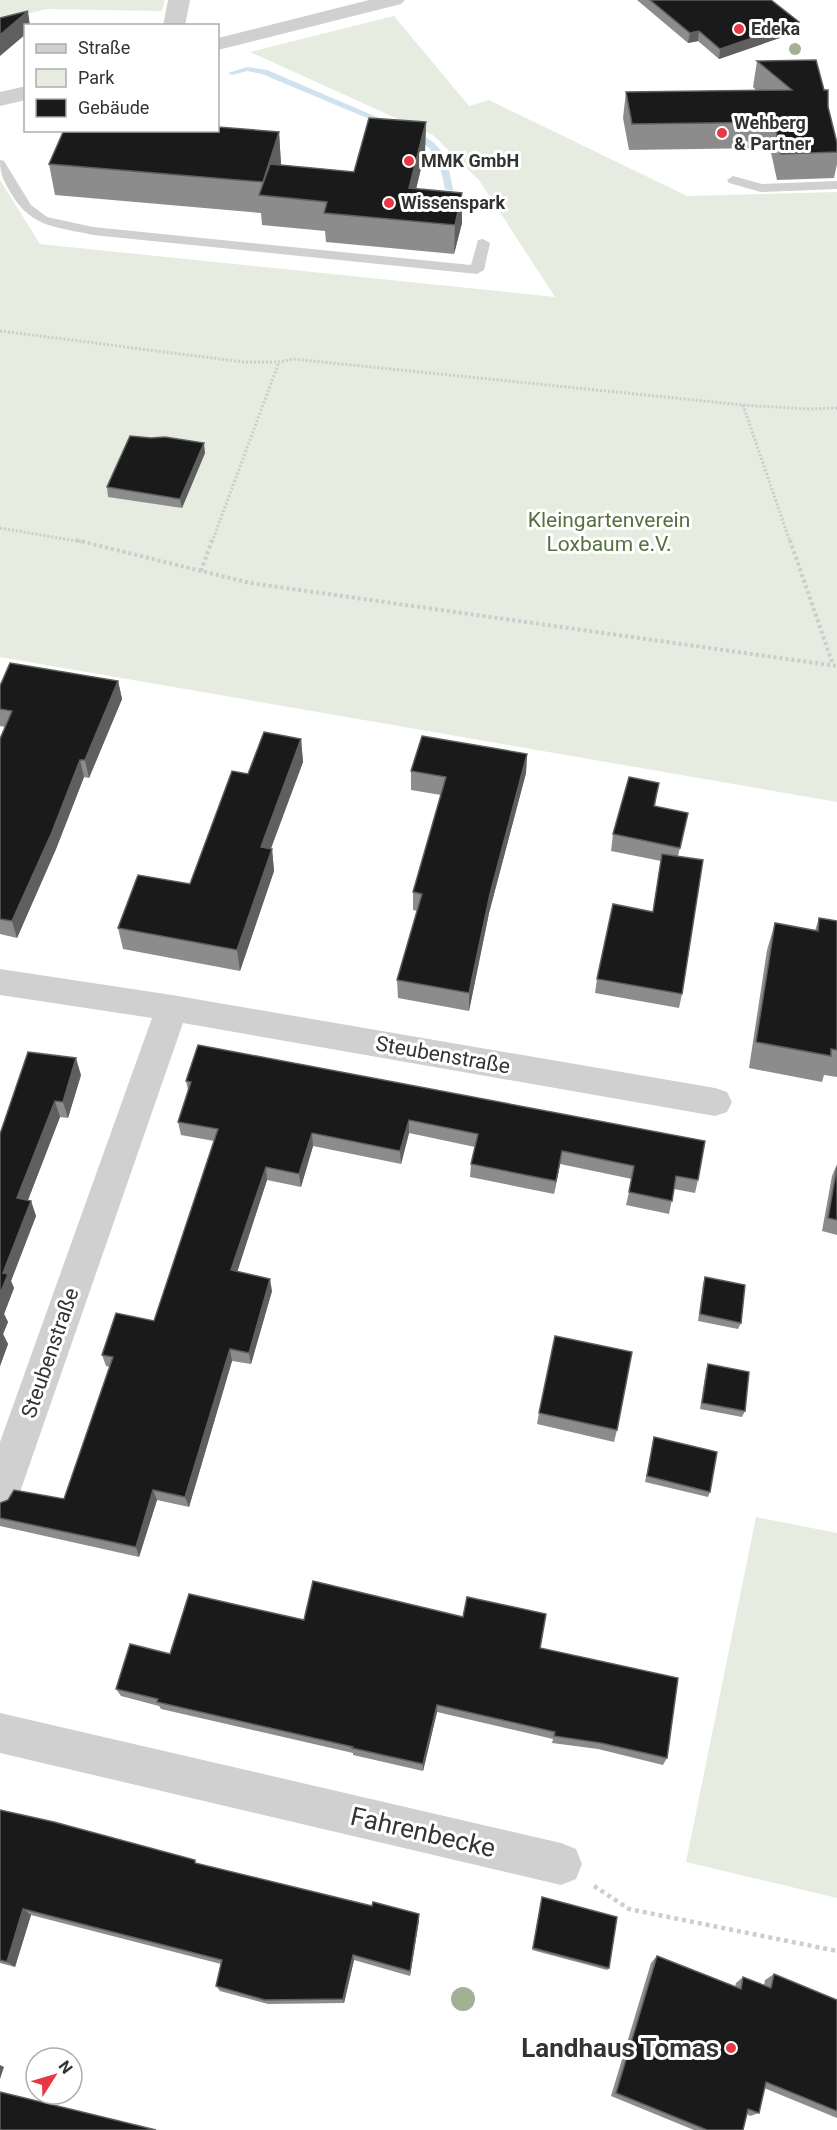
<svg xmlns="http://www.w3.org/2000/svg" width="837" height="2130" font-family="Roboto,sans-serif">
  <style>
    .green { fill: #e6ecdf }
    .lines { fill: none; stroke-linecap: round; stroke-linejoin: round }
    .stream { fill: #cfe2ee; fill-rule: evenodd }
    .path-far2 { stroke: #cdcdcd; stroke-width: 3; stroke-dasharray: 2 2; stroke-linecap: butt }
    .path-far1 { stroke: #cdcdcd; stroke-width: 4; stroke-dasharray: 3 3; stroke-linecap: butt }
    .path { stroke: #cdcdcd; stroke-width: 4.5; stroke-dasharray: 4 4; stroke-linecap: butt }
    .service { fill: #d0d0d0; fill-rule: evenodd }
    .minor { fill: #d0d0d0; fill-rule: evenodd }
    .tertiary { fill: #d0d0d0; fill-rule: evenodd }
    .tree { fill: #a2b095 }
    .wall { fill: #8c8c8c }
    .shaded-wall { fill: #5f5f5f }
    .building { fill: #1a1a1a; stroke: #5f5f5f; stroke-width: 1.5 }
    .poi-dot { fill: #e63946; stroke: #fff; stroke-width: 2 }
    .labels { text-anchor: middle; stroke-width: 6; stroke-linejoin: round; paint-order: stroke }
    .far-poi-label { font-size: 18px; font-weight: bold; fill: #333; stroke: #fff; text-anchor: start }
    .park-label { font-size: 21px; fill: #56703f; stroke: #fff }
    .street-label { font-size: 21px; fill: #333; stroke: #fff }
    .near-street-label { font-size: 26px; fill: #333; stroke: #fff }
    .near-poi-label { font-size: 26px; font-weight: bold; fill: #333; stroke: #fff; text-anchor: end }
  </style>
  <rect width="100%" height="100%" fill="#fff"/>
  <g class="green">
    <polygon points="0,0 165,0 162,11 46,9 0,21"/>
    <polygon points="394,16 469,106 489,100 687,196 837,192 837,802 0,657 0,180 40,244 555,297 479,180 433,135 250,52"/>
    <polygon points="756,1517 837,1533 837,1898 686,1862"/>
  </g>
  <g class="lines">
    <g class="stream">
      <polygon points="247,67 267,70 393,124 386,126 262,74 247,71 232,75 228,73"/>
      <path d="M 408,131 C 415,131 421,134 427,138 C 446,149 449,168 453,189 L 452,191 L 445,189 C 439,159 437,148 408,135 Z"/>
    </g>
    <g class="path-far2">
      <polyline points="0,331 244,362 279,362 293,359 743,405 808,409 837,408"/>
      <polyline points="743,405 790,542"/>
      <polyline points="0,528 82,542"/>
      <polyline points="212,542 279,362"/>
    </g>
    <g class="path-far1">
      <polyline points="76,540 250,583 837,666"/>
      <polyline points="790,540 833,665"/>
      <polyline points="201,571 212,540"/>
    </g>
    <polyline class="path" points="594,1886 629,1909 837,1951"/>
    <g class="service">
      <path d="M 0,160 L 4,161 L 31,205 L 47,217 L 93,227 L 471,265 L 478,240 L 483,239 L 490,243 L 484,270 L 477,274 L 93,235 C 58,227 32,228 12,195 C 4,181 0,176 0,160 Z"/>
      <polygon points="733,176 762,184 837,181 837,189 761,192 729,183 727,180"/>
    </g>
    <g class="minor">
      <polygon points="168,0 190,0 185,26 163,26"/>
      <polygon points="0,969 172,995 715,1088 727,1092 732,1102 727,1112 715,1116 183,1023 19,1495 13,1508 0,1513 0,1442 152,1018 0,995"/>
      <polygon points="0,1713 561,1843 576,1849 582,1864 576,1879 561,1885 0,1753"/>
    </g>
    <g class="tertiary">
      <polygon points="369,0 405,0 401,4 218,50 218,38"/>
      <polygon points="26,86 26,100 0,106 0,92"/>
    </g>
  </g>
  <g class="tree">
    <circle cx="795" cy="49" r="6"/>
    <circle cx="463" cy="1999" r="12"/>
  </g>
  <g class="wall">
    <polygon points="637,0 771,0 797,32 719,59 698,41 688,43"/>
    <polygon points="757,61 828,107 837,143 837,164 834,178 777,180 770,148 629,150 623,118 626,92 757,91 753,87"/>
    <polygon points="426,122 425,152 416,189 462,193 462,223 454,254 326,242 325,231 262,225 261,213 55,195 49,164 279,132 281,165 354,172"/>
    <polygon points="205,453 182,508 108,497 107,487"/>
    <polygon points="118,681 122,699 89,778 84,777 56,849 17,938 0,934 0,739 5,727 0,726 0,686"/>
    <polygon points="301,739 303,762 271,849 272,849 274,871 240,971 123,949 118,928 190,884 248,774"/>
    <polygon points="527,754 526,773 489,913 469,1011 398,998 397,980 417,911 413,910 413,892 441,795 411,790 411,771"/>
    <polygon points="656,800 655,806 684,830 678,856 682,994 679,1008 595,993 597,979 653,912 661,861 611,851 613,834"/>
    <polygon points="819,918 837,921 837,1077 824,1075 822,1082 749,1068 767,950 775,923 815,931"/>
    <polygon points="198,1045 698,1180 695,1193 674,1189 669,1214 626,1205 632,1179 560,1164 554,1194 470,1177 471,1164 475,1147 409,1133 401,1164 313,1146 301,1187 267,1180 237,1271 272,1291 251,1364 232,1361 189,1507 157,1500 139,1557 0,1526 0,1503 64,1499 110,1367 106,1366 102,1355 154,1321 214,1141 181,1135 178,1122 188,1090 186,1081"/>
    <polygon points="81,1075 68,1118 60,1117 28,1200 31,1201 36,1216 11,1281 14,1288 4,1314 8,1322 3,1334 8,1344 0,1366 0,1134"/>
    <polygon points="837,1164 837,1235 822,1231 832,1176"/>
    <polygon points="705,1277 741,1323 738,1329 698,1321 703,1284"/>
    <polygon points="708,1364 745,1411 742,1417 700,1409 706,1370"/>
    <polygon points="539,1413 617,1430 614,1442 537,1424"/>
    <polygon points="654,1437 710,1492 708,1497 645,1482"/>
    <polygon points="304,1620 540,1648 667,1758 663,1765 598,1749 552,1743 553,1739 437,1712 423,1771 353,1755 353,1753 161,1709 159,1706 121,1696 116,1689 170,1654"/>
    <polygon points="0,1810 197,1864 419,1920 410,1976 354,1960 344,2003 268,2004 220,1991 216,1986 221,1964 31,1915 15,1967 0,1963"/>
    <polygon points="542,1897 609,1968 607,1970 532,1950"/>
    <polygon points="657,1956 735,1987 736,1983 743,1977 764,1985 765,1980 774,1974 837,2000 837,2118 764,2088 759,2113 750,2116 747,2114 743,2130 694,2130 611,2096 651,1963"/>
  </g>
  <g class="shaded-wall">
    <polygon points="28,11 30,26 26,26 26,34 0,56 0,35"/>
    <polygon points="799,22 797,32 719,59 720,49"/>
    <polygon points="699,31 698,41 688,43 690,33"/>
    <polygon points="426,122 425,152 409,218 409,188"/>
    <polygon points="279,132 281,164 271,196 264,196 263,182"/>
    <polygon points="462,193 462,223 454,254 455,225"/>
    <polygon points="204,443 205,453 182,508 180,499"/>
    <polygon points="118,681 122,699 89,778 85,760"/>
    <polygon points="301,739 303,762 263,869 261,847"/>
    <polygon points="527,754 526,773 489,913 469,1011 469,993 490,894"/>
    <polygon points="80,760 84,777 56,849 17,938 12,921"/>
    <polygon points="272,849 274,871 240,971 237,950"/>
    <polygon points="76,1058 81,1075 68,1118 63,1102"/>
    <polygon points="55,1101 60,1117 23,1213 17,1198"/>
    <polygon points="409,1120 409,1133 401,1164 400,1151"/>
    <polygon points="312,1133 313,1146 301,1187 299,1174"/>
    <polygon points="562,1151 560,1164 554,1194 556,1181"/>
    <polygon points="266,1167 267,1180 234,1282 231,1270"/>
    <polygon points="31,1201 36,1216 11,1281 14,1288 4,1314 8,1322 3,1334 8,1344 0,1366 0,1294 3,1273"/>
    <polygon points="270,1279 272,1291 251,1364 249,1353"/>
    <polygon points="230,1349 232,1361 189,1507 185,1497"/>
    <polygon points="153,1490 157,1500 139,1557 136,1547"/>
    <polygon points="437,1705 437,1712 423,1771 423,1764"/>
    <polygon points="23,1909 31,1915 15,1967 7,1962"/>
    <polygon points="419,1914 419,1920 410,1976 410,1971"/>
    <polygon points="353,1955 354,1960 344,2003 343,1999"/>
    <polygon points="0,2065 4,2067 0,2079"/>
  </g>
  <g class="building">
    <polygon points="650,0 771,0 799,22 720,49 699,31 690,33"/>
    <polygon points="28,11 0,35 0,18"/>
    <polygon points="816,60 824,90 828,90 828,107 837,143 837,152 781,154 774,122 632,124 626,92 792,90 757,61"/>
    <polygon points="369,118 426,122 409,188 462,193 455,225 324,213 327,202 259,195 270,164 354,172"/>
    <polygon points="218,127 279,132 263,182 49,164 64,130 218,130"/>
    <polygon points="130,436 151,438 165,437 204,443 180,499 107,487"/>
    <polygon points="10,663 118,681 85,760 80,760 52,832 12,921 0,919 0,739 12,711 0,709 0,686"/>
    <polygon points="264,732 301,739 261,847 272,849 237,950 118,928 138,875 190,884 232,771 248,774"/>
    <polygon points="422,736 527,754 490,894 469,993 397,980 422,894 413,892 446,777 411,771"/>
    <polygon points="629,777 659,783 654,806 688,813 680,848 613,834"/>
    <polygon points="662,854 703,860 682,994 597,979 613,904 653,912"/>
    <polygon points="819,918 837,921 837,1050 831,1049 831,1056 756,1042 775,923 818,931"/>
    <polygon points="198,1045 705,1141 698,1180 676,1176 672,1201 629,1192 634,1166 562,1151 556,1181 471,1164 478,1134 409,1120 400,1151 312,1133 299,1174 266,1167 231,1270 270,1279 249,1353 230,1349 185,1497 153,1490 136,1547 0,1518 0,1503 8,1500 14,1490 64,1499 113,1357 102,1355 116,1313 154,1321 218,1129 178,1122 191,1082 186,1081"/>
    <polygon points="28,1052 76,1058 63,1102 55,1101 17,1198 31,1201 3,1273 8,1274 0,1294 0,1134"/>
    <polygon points="837,1167 837,1220 828,1218"/>
    <polygon points="705,1277 745,1285 741,1323 700,1314"/>
    <polygon points="555,1336 632,1352 617,1430 539,1413"/>
    <polygon points="708,1364 749,1372 745,1411 702,1403"/>
    <polygon points="654,1437 717,1452 710,1492 647,1476"/>
    <polygon points="313,1581 463,1617 467,1597 546,1614 540,1648 678,1678 667,1758 601,1743 554,1736 555,1732 437,1705 423,1764 352,1748 353,1747 157,1702 158,1699 116,1689 130,1644 170,1654 189,1594 304,1620"/>
    <polygon points="0,1810 54,1822 195,1860 195,1863 372,1906 373,1902 419,1914 410,1971 353,1955 343,1999 265,2000 216,1986 222,1960 23,1909 7,1962 0,1960"/>
    <polygon points="542,1897 617,1917 609,1968 533,1948"/>
    <polygon points="657,1956 741,1989 743,1977 771,1988 774,1974 837,2000 837,2111 766,2082 759,2113 748,2109 743,2130 707,2130 616,2093"/>
    <polygon points="0,2092 156,2130 0,2130"/>
  </g>
  <g class="poi-dot">
    <circle cx="739" cy="29" r="6"/>
    <circle cx="722" cy="133" r="6"/>
    <circle cx="409" cy="161" r="6"/>
    <circle cx="389" cy="203" r="6"/>
    <circle cx="731" cy="2048" r="6"/>
  </g>
  <g class="labels">
    <g class="far-poi-label">
      <text x="751" y="35">Edeka</text>
      <text x="734" y="129">Wehberg<tspan x="734" dy="21">&amp; Partner</tspan></text>
      <text x="421" y="167">MMK GmbH</text>
      <text x="401" y="209">Wissenspark</text>
    </g>
    <g class="park-label">
      <text x="609" y="527">Kleingartenverein<tspan x="609" dy="24">Loxbaum e.V.</tspan></text>
    </g>
    <g class="street-label">
      <text transform="translate(443 1055) rotate(10)" y="7">Steubenstraße</text>
      <text transform="translate(50 1353) rotate(-71)" y="7">Steubenstraße</text>
    </g>
    <g class="near-street-label">
      <text transform="translate(423 1832) rotate(13)" y="9">Fahrenbecke</text>
    </g>
    <g class="near-poi-label">
      <text x="719" y="2057">Landhaus Tomas</text>
    </g>
  </g>
  <rect x="24" y="24" width="195" height="108" fill="#ffffff" stroke="#adadad" stroke-width="1.5"/>
  <rect x="36" y="44" width="30" height="9" fill="#d0d0d0" stroke="#adadad" stroke-width="1.5"/>
  <text x="78" y="54" font-size="18" fill="#333333">Straße</text>
  <rect x="36" y="69" width="30" height="18" fill="#e6ecdf" stroke="#adadad" stroke-width="1.5"/>
  <text x="78" y="84" font-size="18" fill="#333333">Park</text>
  <rect x="36" y="99" width="30" height="18" fill="#1a1a1a" stroke="#adadad" stroke-width="1.5"/>
  <text x="78" y="114" font-size="18" fill="#333333">Gebäude</text>
  <g transform="translate(54 2076) rotate(53)"><circle r="28" fill="#ffffff" stroke="#adadad" stroke-width="1.5"/>
  <path d="M0-4.5L10 22L0 15L-10 22Z" fill="#e63946"/>
  <text y="-9" font-size="16" font-weight="bold" text-anchor="middle" fill="#333333">N</text>
  </g>
</svg>
